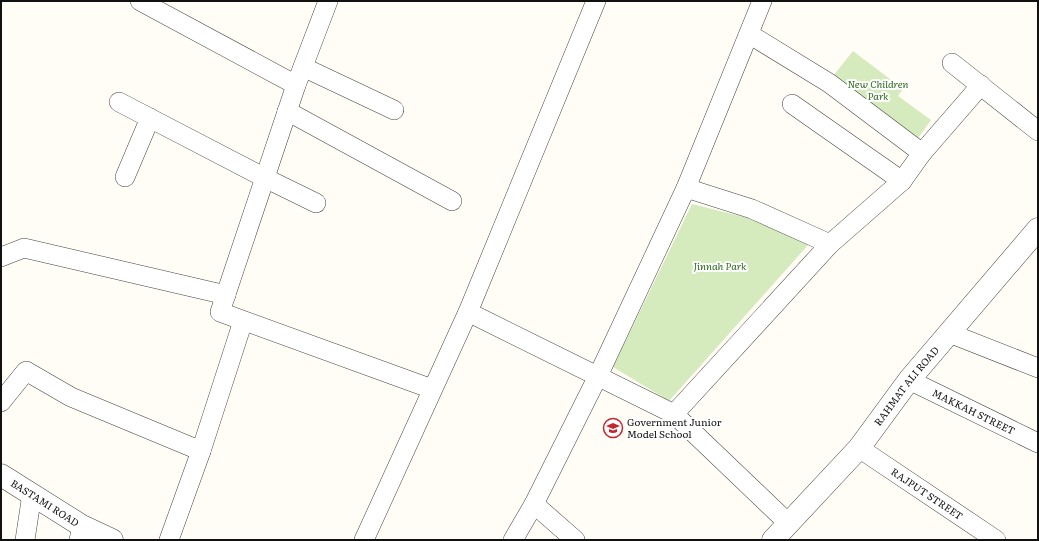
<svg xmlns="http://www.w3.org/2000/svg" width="1039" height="541" font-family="Literata,serif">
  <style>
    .green { fill: #d5ebbd }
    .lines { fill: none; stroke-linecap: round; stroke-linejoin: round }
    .minor-casing { stroke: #444; stroke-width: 20 }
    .tertiary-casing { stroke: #444; stroke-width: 23 }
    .minor { stroke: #fff; stroke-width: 19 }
    .tertiary { stroke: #fff; stroke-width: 22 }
    .labels { text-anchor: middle; stroke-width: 4; stroke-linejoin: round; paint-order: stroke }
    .park-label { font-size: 10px; font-style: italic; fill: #2f6b1f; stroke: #fff }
    .street-label { font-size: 10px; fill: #111; stroke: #fff }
    .poi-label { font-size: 10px; fill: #111; stroke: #fff; text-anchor: start }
  </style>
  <rect width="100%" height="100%" fill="#fffdf5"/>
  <g class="green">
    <polygon points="853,51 903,89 898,96 931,120 916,141 834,75"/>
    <polygon points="692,204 752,219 809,244 669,401 613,367"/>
  </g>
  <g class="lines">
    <g class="minor-casing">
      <g id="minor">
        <polyline points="140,1 296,85"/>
        <polyline points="328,1 296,85 220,312 432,389"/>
        <polyline points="749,34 829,83 922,153"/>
        <polyline points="952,63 1038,131"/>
        <polyline points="303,67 394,110"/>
        <polyline points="119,102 265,178 316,203"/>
        <polyline points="792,104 902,181"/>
        <polyline points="287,111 452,201"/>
        <polyline points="125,177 150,118"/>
        <polyline points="686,188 762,1"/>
        <polyline points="1,257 24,248 226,295"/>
        <polyline points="468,312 674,414 789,524"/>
        <polyline points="949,333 1038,368"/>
        <path id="s1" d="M 909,380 L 1038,443"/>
        <polyline points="1,402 26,371 71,397 201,451"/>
        <polyline points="674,414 830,244 902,181 922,153 981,85"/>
        <path id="s2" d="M 859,448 L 996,540"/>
        <polyline points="534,504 575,540"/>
        <polyline points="25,540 32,494"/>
        <polyline points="79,540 82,526"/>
        <polyline points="169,540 201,451 243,321"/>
        <polyline points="364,540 468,312 596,1"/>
        <polyline points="513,540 534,504 598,376 686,188 752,209 830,244"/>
      </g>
    </g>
    <g class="tertiary-casing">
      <g id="tertiary">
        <path id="s3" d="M 1,475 L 82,526 L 112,540"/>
        <path id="s4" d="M 773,540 L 859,448 L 909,380 L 1038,229"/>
      </g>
    </g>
    <use href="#minor" class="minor"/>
    <use href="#tertiary" class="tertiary"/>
  </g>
  <defs>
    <g id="school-ring" transform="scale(1)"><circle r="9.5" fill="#fff" stroke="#c4262e" stroke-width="1.5"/><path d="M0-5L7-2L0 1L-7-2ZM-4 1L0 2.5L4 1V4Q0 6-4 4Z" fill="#c4262e"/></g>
  </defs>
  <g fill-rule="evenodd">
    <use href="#school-ring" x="613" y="428"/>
  </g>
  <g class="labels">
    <g class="park-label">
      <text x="878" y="88">New Children<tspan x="878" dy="12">Park</tspan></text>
      <text x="720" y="270">Jinnah Park</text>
    </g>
    <g class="street-label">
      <text dy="4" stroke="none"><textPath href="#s4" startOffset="204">RAHMAT ALI ROAD</textPath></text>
      <text dy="4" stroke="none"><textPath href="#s1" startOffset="72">MAKKAH STREET</textPath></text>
      <text dy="4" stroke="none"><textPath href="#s2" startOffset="82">RAJPUT STREET</textPath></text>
      <text dy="4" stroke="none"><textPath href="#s3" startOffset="52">BASTAMI ROAD</textPath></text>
    </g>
    <g class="poi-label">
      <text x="627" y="426">Government Junior<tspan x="627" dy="12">Model School</tspan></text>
    </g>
  </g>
  <rect width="1039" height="541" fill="none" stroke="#111111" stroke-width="4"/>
</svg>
